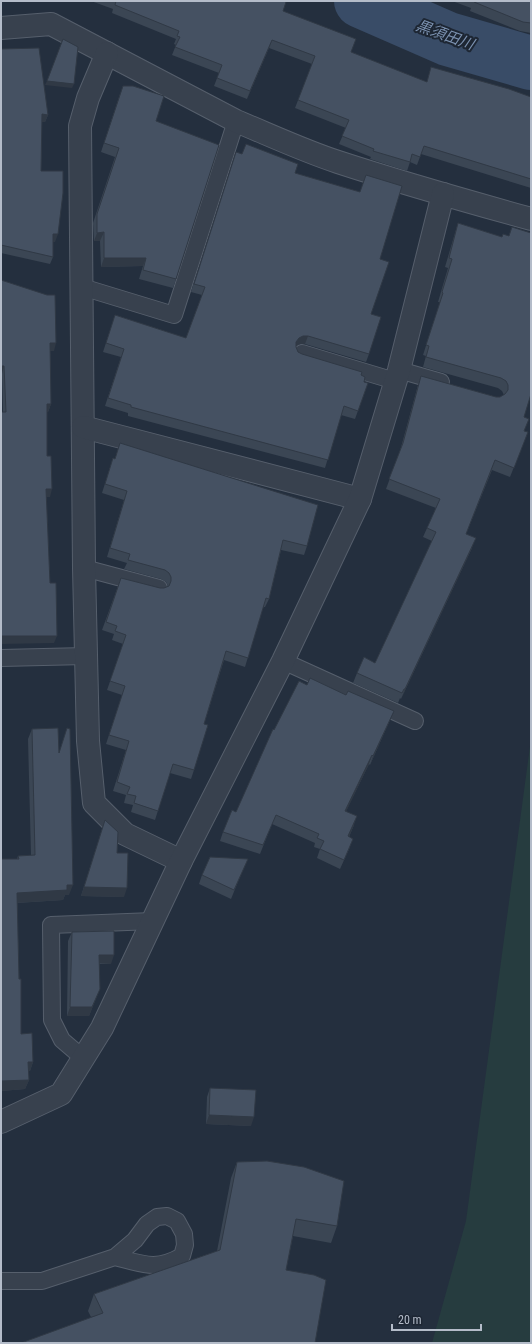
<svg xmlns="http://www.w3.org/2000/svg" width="532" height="1344" font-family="'Roboto Condensed','Noto Sans JP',sans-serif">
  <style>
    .green { fill: #263c3f }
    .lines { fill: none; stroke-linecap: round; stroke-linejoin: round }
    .river { stroke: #394c67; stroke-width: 54 }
    .service-casing { stroke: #565f6c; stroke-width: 18 }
    .minor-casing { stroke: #565f6c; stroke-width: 24 }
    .service { stroke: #38414e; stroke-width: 16 }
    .minor { stroke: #38414e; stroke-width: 22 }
    .wall { fill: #3b4654 }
    .shaded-wall { fill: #303945 }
    .building { fill: #455162; stroke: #303945 }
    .labels { text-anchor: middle; stroke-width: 4; stroke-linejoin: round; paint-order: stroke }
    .water-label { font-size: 15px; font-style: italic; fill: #7c92b1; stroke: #1d2633 }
  </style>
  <rect width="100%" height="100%" fill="#242f3e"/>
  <polygon class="green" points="531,739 531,1343 432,1343 466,1221"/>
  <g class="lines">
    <polyline class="river" points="361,1 448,39 531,63"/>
    <g class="service-casing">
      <g id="service">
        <polyline points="82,287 174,315 236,121"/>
        <polyline points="302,353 395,381"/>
        <polyline points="399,370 441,382"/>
        <polyline points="84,568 159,588"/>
        <polyline points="1,658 86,656"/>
        <polyline points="283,661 415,721"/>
        <polyline points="83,1058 62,1040 52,1020 51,925 153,921"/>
        <path d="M 1,1281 L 42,1281 L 115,1257 L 135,1240 L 147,1224 L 157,1217 L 167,1216 L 177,1221 L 184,1234 L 185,1245 L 182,1256 C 156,1271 143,1264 115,1257"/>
      </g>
    </g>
    <g class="minor-casing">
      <g id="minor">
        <path d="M 1,28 L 51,24 L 236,121 C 270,135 304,151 338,162 C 402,183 466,201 531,219"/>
        <polyline points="107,53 88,98 80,126 84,568 88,741 94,803 125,834 181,861"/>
        <polyline points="83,427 360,499"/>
        <polyline points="1,1122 61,1094 102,1028 181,861 283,661 360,499 399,370 443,194"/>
      </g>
    </g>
    <use href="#service" class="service"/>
    <use href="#minor" class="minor"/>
  </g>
  <g class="wall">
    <polygon points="91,1 284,1 283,11 351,52 427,82 431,67 531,97 531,188 421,154 417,165 410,162 407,171 370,159 371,157 339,144 346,128 295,108 312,64 269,48 247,99 214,86 219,73 172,55 176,45 174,44 176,39 112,13 113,9"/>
    <polygon points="452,1 531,1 531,33 520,31 470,11 471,8"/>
    <polygon points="1,49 48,115 45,122 42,122 41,171 55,242 53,242 53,257 50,264 1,253"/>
    <polygon points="120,94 156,121 176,279 173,288 139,279 143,266 101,267 100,241 94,241 93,223 115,157 101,152"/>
    <polygon points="236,152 295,173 360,192 366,175 380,259 371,314 369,354 366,362 305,344 300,344 296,346 296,347 298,352 302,354 361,375 364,382 368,383 355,419 341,415 325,468 128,416 128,413 105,406 121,357 103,352 115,315 186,338 202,295 191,292"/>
    <polygon points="458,223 502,237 509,236 512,227 525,431 524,442 510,477 492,470 466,534 472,548 401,699 400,698 398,703 353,683 357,673 375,663 432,541 423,537 436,508 386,489 400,451 418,385 421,376 496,397 500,397 504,395 502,391 498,388 423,367 426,356 423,355 440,302 438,302 448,268 445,267 455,233"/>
    <polygon points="1,280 54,351 50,351 51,404 48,412 47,412 47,456 50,497 46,497 50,583 54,643 3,412 2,374 1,374"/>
    <polygon points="120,443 307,546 304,555 281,550 269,599 265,607 263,607 245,667 224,660 204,724 194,770 191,779 170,773 155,820 131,812 133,805 124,803 126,795 113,791 126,750 106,744 122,695 107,690 123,644 112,640 114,634 102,630 121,578 160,588 164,588 168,586 166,582 161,579 124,569 127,563 107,557 124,500 102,493 113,458 115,459"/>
    <polygon points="307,685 346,695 394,711 370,765 369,764 346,811 354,825 349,837 350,847 340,869 317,858 320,849 314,847 315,843 272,824 260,854 220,841 223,832 236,812 274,730"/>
    <polygon points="32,729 59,753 69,895 65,895 63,900 17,903 21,1034 33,1062 30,1071 28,1071 29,1080 25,1089 1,1091 1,859 17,859 18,856 31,855 28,739"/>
    <polygon points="105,820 117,853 124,897 81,896"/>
    <polygon points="244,867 231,899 199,884 202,875"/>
    <polygon points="72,932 111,964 99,964 96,998 89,1016 67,1016 68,941"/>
    <polygon points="210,1088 251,1126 206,1124 207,1097"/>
    <polygon points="237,1162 337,1226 331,1243 293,1236 286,1270 91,1317 88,1311 94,1294 217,1251 231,1178"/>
  </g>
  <g class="shaded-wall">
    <polygon points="272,40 269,48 247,99 250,91"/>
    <polygon points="47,81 74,84 72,88 45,85"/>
    <polygon points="42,114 48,115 45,122 39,122"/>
    <polygon points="104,232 100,241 94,241 97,233"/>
    <polygon points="53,234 58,234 55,242 50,242"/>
    <polygon points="104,258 146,258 143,266 101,267"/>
    <polygon points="303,336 308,336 305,344 300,344 296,346 296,342 299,338"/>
    <polygon points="50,343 56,343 54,351 47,351"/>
    <polygon points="1,366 4,366 2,374 1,374"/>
    <polygon points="47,404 51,404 48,412 45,412"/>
    <polygon points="46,489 52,489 50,497 43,497"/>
    <polygon points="476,538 472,548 401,699 405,689"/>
    <polygon points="1,636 57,636 54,643 1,644"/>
    <polygon points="394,711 370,765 373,756"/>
    <polygon points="372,755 369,764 342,820 345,811"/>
    <polygon points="357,816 354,825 345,845 348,836"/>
    <polygon points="67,885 73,885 69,895 65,895 63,900 14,903 17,893"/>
    <polygon points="84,887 127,888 124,897 81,896"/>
    <polygon points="99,955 114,955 111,964 96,963"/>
    <polygon points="100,989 89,1016 67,1016 70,1007"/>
    <polygon points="28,1062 33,1062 30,1071 25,1071"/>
    <polygon points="29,1080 25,1089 1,1091 1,1081"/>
    <polygon points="209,1115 254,1117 251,1126 206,1124"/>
  </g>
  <g class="building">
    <polygon points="115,1 284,1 286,2 283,11 356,39 351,52 427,82 431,67 509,89 531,97 531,179 424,146 420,157 412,154 410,162 373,151 374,149 342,136 349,120 298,100 315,56 272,40 250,91 217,78 222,65 175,47 180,37 177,36 179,31 115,5 116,1"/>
    <polygon points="474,1 531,1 531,23 523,22 474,2"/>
    <polygon points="63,39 78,47 74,84 47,81"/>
    <polygon points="39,48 48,115 42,114 41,171 63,171 63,193 58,234 53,234 53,257 1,245 1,49"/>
    <polygon points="123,86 133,86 164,96 156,121 219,145 176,279 143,270 146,258 104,258 104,232 97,233 97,214 119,148 104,143"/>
    <polygon points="246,144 298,164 295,173 360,192 366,175 402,186 380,259 389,262 371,314 381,317 369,354 308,336 303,336 299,338 296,342 296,347 298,352 302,354 362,372 361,375 365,377 364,382 368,383 358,411 344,406 328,460 131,407 131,405 108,398 124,349 106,343 115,315 186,338 205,287 194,284 236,152 242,154"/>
    <polygon points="458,223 502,237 503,234 509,236 512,227 531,233 531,394 524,417 529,419 524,431 528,432 514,468 495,460 466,534 476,538 405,689 404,689 402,693 357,673 364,657 375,663 436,532 427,528 440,499 389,479 403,443 421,376 496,397 500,397 505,394 508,390 508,385 506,381 501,378 426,357 429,346 426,345 443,293 442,292 452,259 449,258"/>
    <polygon points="1,280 47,295 55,295 56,343 50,343 51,404 47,404 47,456 51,456 52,489 46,489 50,583 56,583 57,636 1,636 1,412 6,412 4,366 1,366"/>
    <polygon points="120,443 318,505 307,546 283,540 269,599 266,598 248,658 226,651 204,724 208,725 194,770 173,764 158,811 134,803 136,796 127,794 130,787 117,782 129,741 109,735 125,686 110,681 126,635 115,631 117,626 106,622 121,578 160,588 164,588 169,586 171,581 171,577 169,573 165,570 128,560 130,554 110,548 127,491 105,484 113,458 115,459"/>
    <polygon points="310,678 346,695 348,691 394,711 373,756 372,755 345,811 357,816 348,836 353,839 344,860 320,849 324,841 317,838 319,834 276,815 263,845 223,832 232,810 236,812 273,729 274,730 299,681 307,685"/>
    <polygon points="58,728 59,753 67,728 70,729 73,885 67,885 67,890 17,893 19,979 21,979 21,1034 32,1033 33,1062 28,1062 29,1080 1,1081 1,859 19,859 18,856 35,855 32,729"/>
    <polygon points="105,820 118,832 117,853 128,853 127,888 84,887"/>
    <polygon points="210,857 248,859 234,890 202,875"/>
    <polygon points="114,931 114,955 99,955 100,989 92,1007 70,1007 72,932"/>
    <polygon points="210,1088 256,1090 254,1117 209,1115"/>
    <polygon points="267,1161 304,1167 344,1181 337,1226 296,1219 286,1270 314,1275 326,1280 315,1343 21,1343 103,1313 94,1294 220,1250 237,1162"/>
  </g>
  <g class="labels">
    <g class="water-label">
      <text transform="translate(445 35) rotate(20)" y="5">黒須田川</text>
    </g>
  </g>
  <rect width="532" height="1344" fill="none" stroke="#b4bcc9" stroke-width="4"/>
  <path d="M392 1324v6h89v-6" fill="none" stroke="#b4bcc9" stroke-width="2"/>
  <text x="398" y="1324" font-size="12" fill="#b4bcc9" stroke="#1d2633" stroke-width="3" paint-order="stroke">20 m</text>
</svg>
